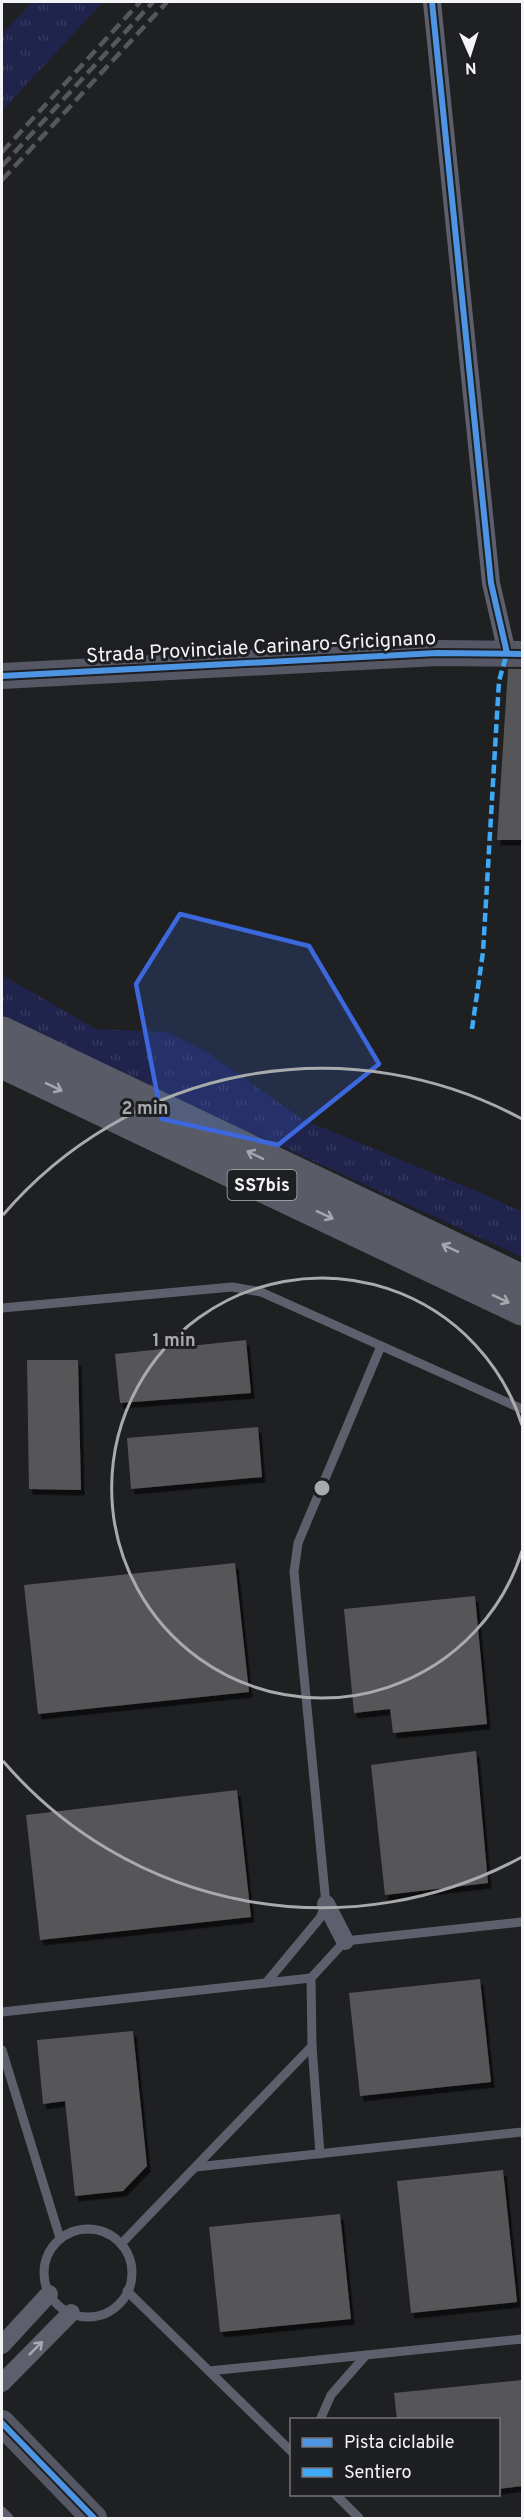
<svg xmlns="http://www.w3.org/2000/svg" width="524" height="2520" font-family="Overpass,sans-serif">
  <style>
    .grass { fill: url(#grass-tufts) }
    .building { fill: #565658; filter: url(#shadow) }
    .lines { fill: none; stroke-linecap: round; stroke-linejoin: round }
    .lane { stroke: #5d5f6c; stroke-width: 9 }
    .street { stroke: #5d5f6c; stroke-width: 18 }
    .secondary { stroke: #555764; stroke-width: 26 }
    .highway { stroke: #595c66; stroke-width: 33 }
    .rail { stroke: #56575e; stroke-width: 4.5; stroke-dasharray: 12 6; stroke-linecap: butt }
    .quiet { stroke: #3fa9f5; stroke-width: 4.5; stroke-dasharray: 9 4.5; stroke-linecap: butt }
    .cycleway-casing { stroke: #1e1f23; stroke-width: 10 }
    .cycleway { stroke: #4d94e3; stroke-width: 6 }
    .oneway { stroke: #a6a8ae }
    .oneway2 { stroke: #a8aab2 }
    .marked { fill: #3d67dd; fill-opacity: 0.2; stroke: #3d67dd; stroke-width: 4.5; stroke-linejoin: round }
    .ring { fill: none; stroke: #a9aaac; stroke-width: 3 }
    .labels { text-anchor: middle; stroke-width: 6; stroke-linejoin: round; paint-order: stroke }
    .shield { fill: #1e1f23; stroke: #b4b4b7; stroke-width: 1.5 }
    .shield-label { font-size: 18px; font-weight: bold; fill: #f4f4f7 }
    .street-label { font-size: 20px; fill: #f4f4f7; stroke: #1e1f23 }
    .centre { fill: #a9aaac; stroke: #1e1f23; stroke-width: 3 }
    .ring-label { font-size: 18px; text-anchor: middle; font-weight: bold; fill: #a9aaac; stroke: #1e1f23; stroke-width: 6; stroke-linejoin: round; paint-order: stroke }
  </style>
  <defs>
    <pattern id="grass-tufts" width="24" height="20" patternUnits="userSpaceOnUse" patternTransform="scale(1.5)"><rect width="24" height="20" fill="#20234c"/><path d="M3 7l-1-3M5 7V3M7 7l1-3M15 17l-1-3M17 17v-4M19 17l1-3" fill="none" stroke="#36395e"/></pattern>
    <filter id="shadow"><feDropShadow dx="3.5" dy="5.5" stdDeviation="0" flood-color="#0009"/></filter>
  </defs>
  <rect width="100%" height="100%" fill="#1f2022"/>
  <g class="grass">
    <polygon points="32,2 103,2 2,111 2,34"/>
    <polygon points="2,975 96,1029 167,1032 208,1053 302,1119 486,1195 522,1212 522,1257 2,1018"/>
  </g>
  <g class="building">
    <polygon points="508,669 522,669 522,840 497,840"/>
    <polygon points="246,1340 251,1393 120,1403 115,1354"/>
    <polygon points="27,1360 78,1360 81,1490 29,1489"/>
    <polygon points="258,1427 262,1477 131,1489 127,1438"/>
    <polygon points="235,1563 249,1692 38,1714 24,1585"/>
    <polygon points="475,1596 487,1724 393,1733 390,1709 354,1713 344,1609"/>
    <polygon points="476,1751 488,1883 385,1895 371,1765"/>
    <polygon points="237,1790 251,1917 40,1940 26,1815"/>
    <polygon points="480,1979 491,2082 360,2096 349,1993"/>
    <polygon points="133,2031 147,2166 123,2191 75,2196 65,2101 43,2104 37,2040"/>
    <polygon points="503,2170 517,2302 411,2313 397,2181"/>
    <polygon points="340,2214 351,2319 220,2332 209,2227"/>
    <polygon points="522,2380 522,2486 498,2489 498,2420 397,2420 394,2393"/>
  </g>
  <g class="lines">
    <g class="lane">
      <polyline points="2,1308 232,1287 261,1292 522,1409"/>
      <polyline points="266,1983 320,1918 326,1904 294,1572 298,1543 381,1346"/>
      <polyline points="2,2012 311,1978"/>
      <polyline points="2,2050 60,2238"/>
      <polyline points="320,2154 312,2046 311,1978 345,1941 522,1922"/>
      <polyline points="196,2167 522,2132"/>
      <circle cx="88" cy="2273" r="44"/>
      <polyline points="121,2244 312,2046"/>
      <polyline points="127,2291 292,2452"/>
      <polyline points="209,2371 522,2339"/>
      <polyline points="320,2420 331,2395 366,2355"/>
      <polyline points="335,2494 359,2518"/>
      <polyline points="2,2511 9,2518"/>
    </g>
    <g class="street">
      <polyline points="432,2 491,583 507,653"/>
      <polyline points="326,1904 345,1941"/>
      <polyline points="2,2345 49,2294"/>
      <polyline points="2,2383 71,2313"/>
    </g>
    <g class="secondary">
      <polyline points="2,676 437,653 522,654"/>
      <polyline points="2,2423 94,2518"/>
    </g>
    <g class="highway">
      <polyline points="2,1033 522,1281"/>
      <polyline points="2,1062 522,1309"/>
    </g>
    <g class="rail">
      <polyline points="2,152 140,2"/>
      <polyline points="2,166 153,2"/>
      <polyline points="2,180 167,2"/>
    </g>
    <polyline class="quiet" points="472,1029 483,952 499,681 507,653"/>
    <g class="cycleway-casing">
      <g id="cycleway">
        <polyline points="432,2 491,583 507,653"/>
        <polyline points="2,676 437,653 522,654"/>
        <polyline points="2,2423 94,2518"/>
      </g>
    </g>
    <use href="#cycleway" class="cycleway"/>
  </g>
  <defs><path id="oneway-shaft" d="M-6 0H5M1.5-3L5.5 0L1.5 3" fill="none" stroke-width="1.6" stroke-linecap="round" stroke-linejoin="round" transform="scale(1.5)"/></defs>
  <g class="oneway">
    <use href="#oneway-shaft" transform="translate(54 1087) rotate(25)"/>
    <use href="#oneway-shaft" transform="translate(255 1155) rotate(-154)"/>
    <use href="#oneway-shaft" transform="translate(325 1215) rotate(25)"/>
    <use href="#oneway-shaft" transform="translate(450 1248) rotate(-155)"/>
    <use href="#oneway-shaft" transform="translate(501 1299) rotate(25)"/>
  </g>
  <use class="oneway2" href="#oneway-shaft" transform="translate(36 2348) rotate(-45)"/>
  <path class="marked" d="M 180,914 L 309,946 L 379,1064 L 278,1145 L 162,1119 L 136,984 Z"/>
  <g class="ring">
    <path d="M522 1551A210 210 0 1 1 522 1425"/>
    <path d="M522 1857A420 420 0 0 1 3 1761M3 1215A420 420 0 0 1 522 1119"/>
  </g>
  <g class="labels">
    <rect class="shield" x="227.5" y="1170" width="69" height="30" rx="4.5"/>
    <g class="shield-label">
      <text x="262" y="1191">SS7bis</text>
    </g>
    <g class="street-label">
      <text transform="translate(261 646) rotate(-3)" y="7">Strada Provinciale Carinaro-Gricignano</text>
    </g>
  </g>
  <circle cx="322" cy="1488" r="9" class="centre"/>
  <g class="ring-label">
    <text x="145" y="1114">2 min</text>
    <text x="174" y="1346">1 min</text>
  </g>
  <rect width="524" height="2520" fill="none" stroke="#f4f4f7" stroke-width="6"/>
  <rect x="290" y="2418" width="210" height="78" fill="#1e1f23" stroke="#747478" stroke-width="1.5"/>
  <rect x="302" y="2438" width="30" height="9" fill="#4d94e3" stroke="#747478" stroke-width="1.5"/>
  <text x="344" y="2448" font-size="18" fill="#f4f4f7">Pista ciclabile</text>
  <rect x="302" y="2468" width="30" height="9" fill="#3fa9f5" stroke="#747478" stroke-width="1.5"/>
  <text x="344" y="2478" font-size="18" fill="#f4f4f7">Sentiero</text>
  <g transform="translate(470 54) rotate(177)" stroke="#1e1f23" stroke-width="4.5" paint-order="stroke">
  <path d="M0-4.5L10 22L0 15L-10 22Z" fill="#f4f4f7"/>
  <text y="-9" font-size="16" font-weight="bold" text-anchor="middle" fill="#f4f4f7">N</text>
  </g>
</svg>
